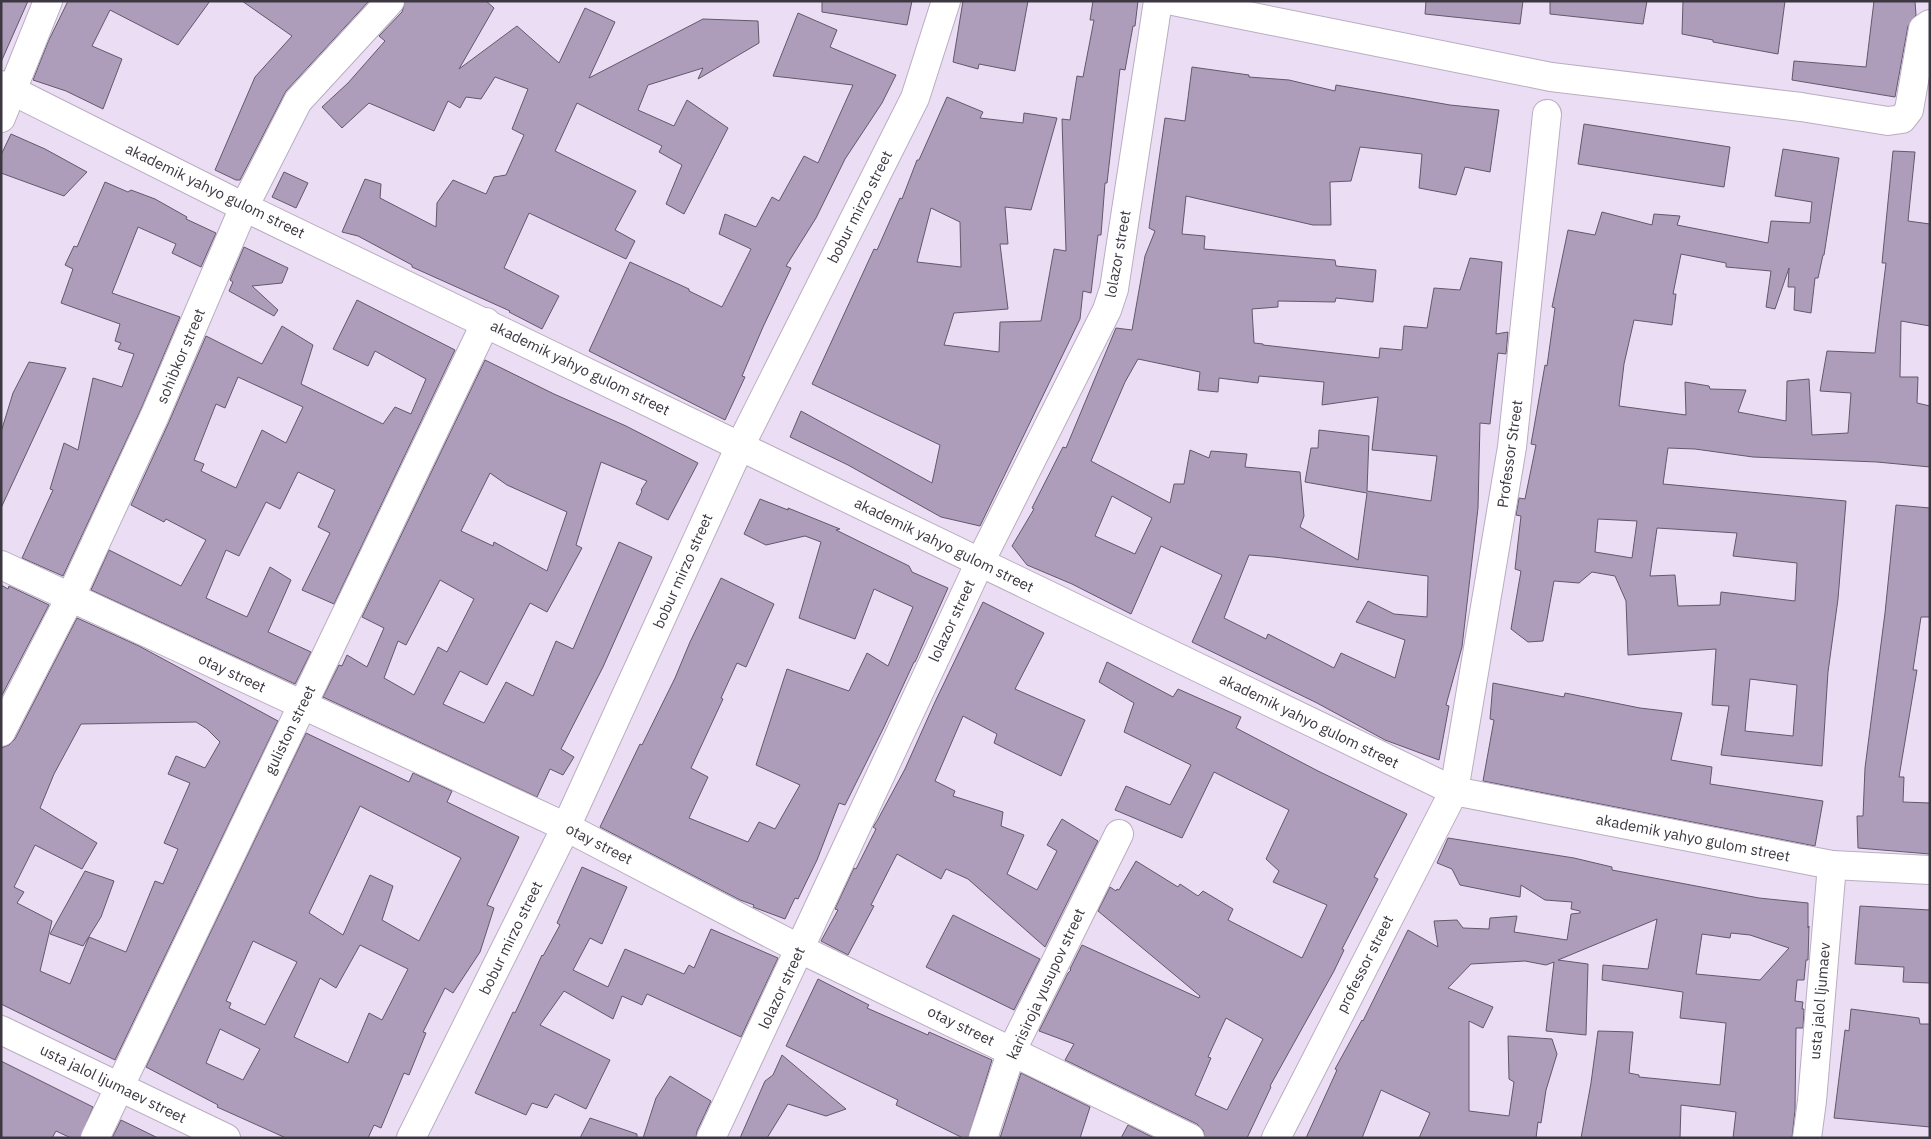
<svg xmlns="http://www.w3.org/2000/svg" width="1931" height="1139" font-family="'IBM Plex Sans',sans-serif">
  <style>
    .building { fill: #ad9dbb; stroke: #62586b; fill-rule: evenodd }
    .lines { fill: none; stroke-linecap: round; stroke-linejoin: round }
    .street-casing { stroke: #b9adc2; stroke-width: 30 }
    .secondary-casing { stroke: #b9adc2; stroke-width: 30 }
    .street { stroke: #fff; stroke-width: 28 }
    .secondary { stroke: #fff; stroke-width: 28 }
    .labels { text-anchor: middle; stroke-width: 5; stroke-linejoin: round; paint-order: stroke }
    .street-label { font-size: 15px; fill: #3c3740; stroke: #fff }
  </style>
  <rect width="100%" height="100%" fill="#ebdef4"/>
  <g class="building">
    <polygon points="1,1 28,1 1,62"/>
    <polygon points="68,1 210,1 178,45 110,10 92,46 122,59 103,109 66,91 33,80 48,42"/>
    <polygon points="242,1 369,1 286,91 240,180 236,180 215,170 255,77 292,36"/>
    <polygon points="405,1 486,1 494,8 459,69 517,26 559,63 585,8 615,22 589,78 703,19 758,21 759,43 698,79 703,68 648,85 638,110 674,126 687,100 728,128 684,214 666,204 682,165 659,152 662,146 577,103 555,151 636,191 615,230 635,241 626,259 529,213 504,268 559,296 542,329 509,312 510,311 412,267 412,265 358,236 342,232 365,179 381,184 380,198 436,227 437,203 453,180 486,194 494,177 506,175 524,135 512,129 528,89 495,77 481,99 466,97 460,108 448,101 434,131 369,103 342,128 322,107 348,83 385,41 379,36 402,12"/>
    <polygon points="822,1 912,1 907,25 822,12"/>
    <polygon points="963,1 1028,1 1015,71 979,64 978,69 953,62"/>
    <path d="M 1093,1 L 1138,1 L 1135,26 L 1133,26 L 1125,70 L 1120,69 L 1107,183 L 1105,183 L 1101,235 L 1098,235 L 1091,293 L 1083,291 L 1080,319 L 980,526 L 941,517 L 848,465 L 790,437 L 801,411 L 932,483 L 940,445 L 812,384 L 874,249 L 877,250 L 900,198 L 902,199 L 917,160 L 919,160 L 947,97 L 983,112 L 980,118 L 1023,123 L 1024,113 L 1057,118 L 1031,210 L 1005,207 L 1008,244 L 1000,244 L 1008,309 L 954,313 L 944,345 L 999,352 L 1000,322 L 1041,321 L 1054,249 L 1066,251 L 1062,119 L 1070,120 L 1077,76 L 1083,77 L 1094,20 L 1090,20 ZM 931,208 L 960,222 L 961,267 L 917,262 Z"/>
    <polygon points="1426,1 1523,1 1520,24 1425,14"/>
    <polygon points="1550,1 1647,1 1643,24 1550,14"/>
    <polygon points="1683,1 1785,1 1778,54 1713,42 1713,40 1682,34"/>
    <polygon points="1874,1 1915,1 1916,15 1908,26 1895,97 1792,80 1794,61 1866,67"/>
    <polygon points="798,13 837,30 830,47 896,75 882,103 845,159 816,218 786,266 791,268 763,327 742,376 745,377 725,420 589,351 630,262 689,289 689,291 722,307 751,249 719,234 725,214 756,227 772,197 779,201 804,156 818,163 853,85 773,76"/>
    <path d="M 1192,67 L 1249,75 L 1249,77 L 1289,80 L 1335,91 L 1336,85 L 1450,105 L 1499,110 L 1490,172 L 1465,167 L 1456,195 L 1419,188 L 1422,154 L 1360,147 L 1351,181 L 1330,182 L 1331,225 L 1313,225 L 1186,196 L 1182,234 L 1205,236 L 1204,249 L 1335,260 L 1336,266 L 1376,270 L 1373,302 L 1336,298 L 1335,302 L 1278,301 L 1278,307 L 1252,309 L 1254,343 L 1263,344 L 1263,345 L 1379,358 L 1380,348 L 1402,350 L 1404,326 L 1427,328 L 1434,288 L 1460,290 L 1470,258 L 1502,262 L 1496,334 L 1508,332 L 1506,354 L 1498,353 L 1490,424 L 1480,423 L 1478,508 L 1462,647 L 1446,705 L 1449,706 L 1439,760 L 1385,740 L 1317,703 L 1192,642 L 1222,575 L 1161,546 L 1131,614 L 1072,584 L 1027,565 L 1012,546 L 1034,509 L 1032,508 L 1063,447 L 1066,448 L 1116,328 L 1132,330 L 1145,256 L 1155,231 L 1149,228 L 1165,118 L 1185,121 ZM 1138,359 L 1200,372 L 1198,390 L 1218,392 L 1219,378 L 1258,383 L 1259,376 L 1324,382 L 1322,405 L 1378,397 L 1372,450 L 1437,456 L 1431,501 L 1367,491 L 1369,436 L 1319,430 L 1318,448 L 1311,448 L 1305,482 L 1367,493 L 1358,560 L 1300,527 L 1304,516 L 1300,472 L 1245,467 L 1247,454 L 1211,451 L 1209,458 L 1190,450 L 1184,484 L 1174,484 L 1170,503 L 1091,461 L 1125,382 ZM 1112,496 L 1152,518 L 1135,554 L 1095,536 ZM 1249,555 L 1274,557 L 1428,576 L 1427,617 L 1394,614 L 1368,601 L 1356,622 L 1405,640 L 1395,678 L 1341,653 L 1334,668 L 1268,634 L 1266,639 L 1224,618 Z"/>
    <polygon points="1584,124 1730,147 1724,187 1578,164"/>
    <polygon points="11,134 45,149 87,172 64,196 1,173 1,155"/>
    <path d="M 1783,149 L 1839,158 L 1824,255 L 1823,255 L 1818,278 L 1815,278 L 1811,313 L 1794,310 L 1795,287 L 1788,287 L 1789,268 L 1775,309 L 1766,307 L 1771,271 L 1726,267 L 1726,263 L 1681,254 L 1673,294 L 1676,294 L 1672,325 L 1634,320 L 1624,364 L 1619,406 L 1686,415 L 1685,382 L 1709,386 L 1710,389 L 1746,390 L 1738,412 L 1786,421 L 1787,381 L 1809,379 L 1812,435 L 1848,433 L 1851,393 L 1820,391 L 1827,351 L 1875,353 L 1886,263 L 1882,263 L 1893,151 L 1915,152 L 1908,221 L 1930,224 L 1930,326 L 1901,321 L 1900,377 L 1918,377 L 1917,403 L 1930,406 L 1930,467 L 1877,462 L 1753,457 L 1695,449 L 1668,448 L 1663,484 L 1846,501 L 1838,599 L 1828,672 L 1822,766 L 1721,755 L 1729,706 L 1712,705 L 1716,649 L 1628,655 L 1626,601 L 1615,576 L 1592,572 L 1579,583 L 1554,581 L 1543,641 L 1528,642 L 1511,629 L 1521,571 L 1515,569 L 1521,516 L 1516,515 L 1519,498 L 1525,499 L 1536,445 L 1531,444 L 1545,365 L 1547,366 L 1555,308 L 1552,307 L 1568,230 L 1595,235 L 1602,212 L 1652,225 L 1654,214 L 1680,216 L 1677,225 L 1768,243 L 1771,221 L 1810,223 L 1812,202 L 1775,196 ZM 1598,519 L 1637,521 L 1632,558 L 1595,552 ZM 1657,528 L 1737,533 L 1733,556 L 1797,563 L 1795,601 L 1721,592 L 1720,605 L 1678,606 L 1675,575 L 1650,576 ZM 1750,679 L 1797,685 L 1793,736 L 1745,731 Z"/>
    <polygon points="284,172 308,183 296,208 272,197"/>
    <polygon points="105,182 128,192 131,190 155,199 187,217 186,219 216,233 201,267 172,253 176,244 138,227 112,293 180,317 141,409 63,576 22,558 53,490 50,489 64,443 78,450 93,378 122,387 134,354 118,349 121,343 115,341 120,324 61,303 73,269 65,265 74,246 77,247"/>
    <polygon points="244,247 288,268 282,283 252,286 278,310 274,316 229,291 233,282 230,280"/>
    <path d="M 357,300 L 455,350 L 334,604 L 302,590 L 330,533 L 318,527 L 335,490 L 298,472 L 280,509 L 266,502 L 239,556 L 226,550 L 206,598 L 247,617 L 270,567 L 291,580 L 268,632 L 311,652 L 295,684 L 91,590 L 109,550 L 181,586 L 206,540 L 166,519 L 164,522 L 131,505 L 169,422 L 206,336 L 262,364 L 282,326 L 313,345 L 301,384 L 383,424 L 395,407 L 411,414 L 426,379 L 375,351 L 368,366 L 333,349 ZM 238,377 L 303,407 L 286,443 L 262,430 L 236,488 L 201,471 L 204,464 L 194,460 L 216,404 L 225,408 Z"/>
    <path d="M 485,360 L 554,394 L 626,426 L 698,463 L 668,520 L 636,504 L 642,491 L 641,490 L 647,481 L 601,462 L 576,545 L 582,548 L 547,612 L 530,603 L 487,685 L 460,671 L 443,704 L 484,723 L 506,682 L 533,696 L 556,641 L 573,649 L 619,542 L 652,557 L 603,667 L 561,749 L 574,757 L 563,775 L 550,769 L 537,797 L 323,697 L 339,665 L 342,666 L 347,655 L 367,667 L 384,628 L 362,617 ZM 490,473 L 507,485 L 567,512 L 547,571 L 494,542 L 493,546 L 461,531 ZM 440,580 L 474,599 L 447,652 L 438,647 L 414,695 L 384,678 L 398,641 L 406,645 Z"/>
    <polygon points="29,362 66,368 1,508 1,432 13,393"/>
    <polygon points="760,499 788,510 788,508 840,529 836,530 909,566 912,572 948,588 915,662 914,662 883,729 845,805 839,803 817,860 798,899 795,898 785,919 753,907 754,905 740,900 600,827 640,744 642,745 675,678 690,642 721,578 774,604 746,667 737,663 721,698 723,699 691,768 708,777 689,818 748,842 759,822 775,829 800,785 756,765 787,669 849,691 867,653 888,666 913,607 874,589 855,639 799,618 821,542 805,536 766,545 744,534"/>
    <polygon points="1896,505 1930,508 1930,617 1921,617 1913,670 1917,670 1899,777 1904,777 1903,802 1930,803 1930,854 1858,848 1857,816 1863,816 1865,768 1885,613"/>
    <polygon points="1,585 8,589 9,586 49,605 1,697"/>
    <polygon points="983,602 1044,633 1015,689 1085,720 1061,776 994,743 997,734 963,716 935,781 955,791 953,796 1003,812 1001,826 1024,835 1007,874 1037,890 1057,851 1047,845 1062,819 1098,841 1045,947 968,879 946,869 941,879 897,854 871,905 874,906 848,955 821,941 838,910 835,909 854,868 856,869 876,829 873,827 877,821 905,769 935,702"/>
    <path d="M 77,618 L 139,646 L 278,721 L 115,1060 L 1,1004 L 1,748 L 9,745 L 15,739 ZM 196,722 L 207,729 L 220,742 L 205,768 L 176,756 L 168,774 L 190,783 L 164,843 L 178,849 L 163,884 L 155,881 L 126,952 L 89,937 L 70,984 L 40,971 L 52,921 L 17,903 L 24,892 L 14,887 L 35,845 L 82,869 L 97,843 L 40,808 L 54,774 L 81,724 Z"/>
    <path d="M 1107,662 L 1173,697 L 1178,689 L 1241,717 L 1236,728 L 1318,771 L 1407,814 L 1374,877 L 1378,879 L 1342,949 L 1344,950 L 1334,971 L 1270,1086 L 1271,1087 L 1247,1138 L 1205,1138 L 1203,1130 L 1197,1124 L 1065,1060 L 1074,1044 L 1039,1031 L 1068,973 L 1071,970 L 1070,969 L 1082,945 L 1199,998 L 1200,996 L 1098,911 L 1110,887 L 1116,891 L 1117,889 L 1119,890 L 1136,861 L 1178,887 L 1180,884 L 1198,896 L 1203,891 L 1233,909 L 1228,920 L 1302,958 L 1327,905 L 1273,882 L 1279,871 L 1266,859 L 1289,810 L 1214,772 L 1182,838 L 1115,810 L 1126,786 L 1170,805 L 1191,765 L 1124,732 L 1134,703 L 1099,682 ZM 1226,1018 L 1263,1039 L 1227,1110 L 1195,1095 L 1211,1058 L 1208,1057 Z"/>
    <polygon points="1493,683 1564,697 1565,693 1640,708 1682,713 1671,760 1712,767 1710,784 1823,801 1815,846 1483,781 1494,720 1490,719"/>
    <path d="M 306,733 L 409,782 L 413,773 L 452,791 L 447,802 L 519,837 L 487,905 L 494,908 L 480,952 L 453,993 L 445,988 L 423,1032 L 426,1033 L 409,1075 L 404,1073 L 381,1128 L 374,1125 L 368,1138 L 286,1138 L 217,1107 L 218,1105 L 146,1067 ZM 360,806 L 461,858 L 419,941 L 382,920 L 393,886 L 370,875 L 343,935 L 309,913 ZM 253,941 L 297,962 L 265,1025 L 229,1008 L 231,1003 L 226,1001 ZM 360,945 L 408,969 L 382,1020 L 369,1013 L 348,1063 L 294,1037 L 320,978 L 336,988 ZM 220,1029 L 260,1049 L 243,1080 L 206,1063 Z"/>
    <path d="M 1448,838 L 1574,858 L 1612,867 L 1612,870 L 1759,898 L 1808,903 L 1808,928 L 1809,926 L 1808,960 L 1806,960 L 1804,980 L 1797,980 L 1795,1001 L 1803,1002 L 1802,1009 L 1804,1009 L 1803,1028 L 1796,1028 L 1795,1110 L 1792,1138 L 1733,1138 L 1736,1112 L 1681,1105 L 1680,1138 L 1581,1138 L 1591,1083 L 1598,1031 L 1633,1032 L 1629,1073 L 1639,1075 L 1639,1077 L 1720,1085 L 1726,1023 L 1680,1018 L 1683,992 L 1602,980 L 1603,965 L 1648,969 L 1657,919 L 1558,960 L 1588,964 L 1586,1035 L 1546,1031 L 1554,962 L 1546,965 L 1525,961 L 1471,964 L 1448,988 L 1493,1007 L 1483,1028 L 1469,1021 L 1469,1111 L 1509,1116 L 1514,1082 L 1509,1079 L 1508,1036 L 1552,1039 L 1557,1054 L 1546,1090 L 1541,1123 L 1538,1122 L 1536,1138 L 1419,1138 L 1430,1113 L 1381,1090 L 1362,1138 L 1306,1138 L 1337,1070 L 1335,1069 L 1362,1020 L 1363,1021 L 1408,930 L 1438,947 L 1434,921 L 1457,920 L 1463,928 L 1489,929 L 1490,918 L 1517,916 L 1514,932 L 1567,940 L 1571,914 L 1580,913 L 1580,911 L 1571,909 L 1572,902 L 1545,900 L 1521,885 L 1520,897 L 1460,885 L 1452,869 L 1437,863 ZM 1731,933 L 1750,935 L 1789,948 L 1760,980 L 1696,974 L 1702,934 L 1730,938 Z"/>
    <polygon points="582,867 627,887 602,944 590,938 573,970 608,987 625,949 684,974 689,965 694,968 711,929 778,958 741,1037 647,994 642,1005 622,996 613,1019 564,991 540,1025 610,1060 586,1109 555,1094 547,1108 532,1103 526,1115 475,1093 513,1012 515,1013 542,955 543,956 560,925 557,923"/>
    <polygon points="85,871 114,881 101,917 83,946 50,934"/>
    <polygon points="1860,906 1930,910 1930,983 1903,982 1904,967 1855,964"/>
    <polygon points="953,915 1040,959 1014,1010 926,967"/>
    <polygon points="818,979 869,1005 867,1008 928,1035 929,1032 992,1060 968,1138 963,1138 896,1105 898,1100 786,1046"/>
    <polygon points="1851,1009 1919,1018 1920,1024 1930,1024 1930,1127 1834,1118 1845,1030 1849,1031"/>
    <polygon points="782,1055 846,1109 826,1116 788,1104 767,1138 740,1138 765,1081 773,1075"/>
    <polygon points="1,1061 93,1107 80,1138 71,1138 56,1131 52,1138 1,1138"/>
    <polygon points="1021,1073 1090,1107 1080,1138 1000,1138"/>
    <polygon points="670,1076 711,1101 697,1131 696,1138 643,1138 656,1098"/>
    <polygon points="590,1118 637,1134 637,1138 580,1138"/>
    <polygon points="121,1120 158,1138 112,1138"/>
    <polygon points="1128,1125 1154,1138 1121,1138"/>
  </g>
  <g class="lines">
    <g class="street-casing">
      <g id="street">
        <polyline points="1173,1 1551,77 1801,107 1888,121 1902,119 1909,110 1923,29 1930,24"/>
        <polyline points="1,118 48,1"/>
        <polyline points="1,565 566,827 800,949 1190,1138"/>
        <polyline points="1,732 70,598 155,415 244,207 298,101 390,1"/>
        <polyline points="95,1138 486,322"/>
        <polyline points="711,1138 980,562"/>
        <polyline points="983,1138 1012,1050 1119,834"/>
        <polyline points="1276,1138 1454,791 1512,447 1547,114"/>
      </g>
    </g>
    <g class="secondary-casing">
      <g id="secondary">
        <polyline points="1,85 244,207 1454,791 1832,865 1930,870"/>
        <polyline points="980,562 1107,310 1114,289 1158,1"/>
        <polyline points="1,1030 226,1138"/>
        <polyline points="411,1138 566,827 740,446 915,98 946,1"/>
        <polyline points="1807,1138 1812,1101 1832,865"/>
      </g>
    </g>
    <use href="#street" class="street"/>
    <use href="#secondary" class="secondary"/>
  </g>
  <g class="labels">
    <g class="street-label">
      <text transform="translate(215 191) rotate(26)" y="5">akademik yahyo gulom street</text>
      <text transform="translate(860 207) rotate(-63)" y="5">bobur mirzo street</text>
      <text transform="translate(1118 254) rotate(-80)" y="5">lolazor street</text>
      <text transform="translate(181 356) rotate(-67)" y="5">sohibkor street</text>
      <text transform="translate(580 368) rotate(26)" y="5">akademik yahyo gulom street</text>
      <text transform="translate(1510 454) rotate(-82)" y="5">Professor Street</text>
      <text transform="translate(944 545) rotate(26)" y="5">akademik yahyo gulom street</text>
      <text transform="translate(683 571) rotate(-66)" y="5">bobur mirzo street</text>
      <text transform="translate(952 621) rotate(-65)" y="5">lolazor street</text>
      <text transform="translate(232 673) rotate(25)" y="5">otay street</text>
      <text transform="translate(1309 721) rotate(26)" y="5">akademik yahyo gulom street</text>
      <text transform="translate(290 730) rotate(-64)" y="5">guliston street</text>
      <text transform="translate(1693 838) rotate(11)" y="5">akademik yahyo gulom street</text>
      <text transform="translate(599 844) rotate(27)" y="5">otay street</text>
      <text transform="translate(511 938) rotate(-64)" y="5">bobur mirzo street</text>
      <text transform="translate(1365 964) rotate(-63)" y="5">professor street</text>
      <text transform="translate(1046 984) rotate(-65)" y="5">karisiroja yusupov street</text>
      <text transform="translate(782 988) rotate(-65)" y="5">lolazor street</text>
      <text transform="translate(1820 1001) rotate(-85)" y="5">usta jalol ljumaev</text>
      <text transform="translate(961 1026) rotate(26)" y="5">otay street</text>
      <text transform="translate(113 1084) rotate(26)" y="5">usta jalol ljumaev street</text>
    </g>
  </g>
  <rect width="1931" height="1139" fill="none" stroke="#3c3740" stroke-width="5"/>
</svg>
